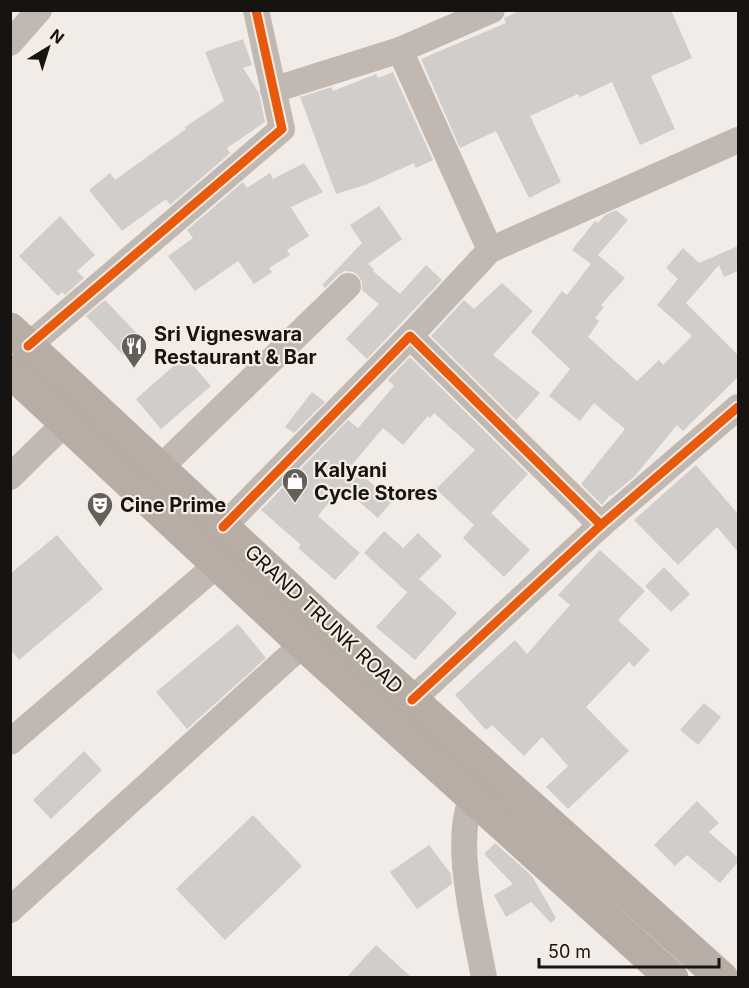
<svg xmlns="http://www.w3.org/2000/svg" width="749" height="988" font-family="Inter,sans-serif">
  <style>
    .building { fill: #d1cdca }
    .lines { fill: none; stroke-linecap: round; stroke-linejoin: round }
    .street { stroke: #c1b8b1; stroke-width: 26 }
    .secondary { stroke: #b7ada4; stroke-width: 33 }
    .cycleway-casing { stroke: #f5ece3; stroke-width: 13 }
    .cycleway { stroke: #e8590c; stroke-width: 9 }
    .labels { text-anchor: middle; stroke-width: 4.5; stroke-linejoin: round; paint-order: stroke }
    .poi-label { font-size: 20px; font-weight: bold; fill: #161310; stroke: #f5ece3; text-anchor: start }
    .street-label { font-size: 20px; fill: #161310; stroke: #f5ece3 }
  </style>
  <rect width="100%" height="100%" fill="#f1ece7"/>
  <g class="building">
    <polygon points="521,10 671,10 692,58 651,76 675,129 640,145 612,82 580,97 578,94 530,116 561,182 529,198 496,131 460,148 421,59 506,23 504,18"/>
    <polygon points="243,39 252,65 243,68 259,93 265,122 227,148 230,153 227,156 170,205 166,199 122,231 89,190 110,173 115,180 186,129 185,127 224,101 205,52"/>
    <polygon points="393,72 433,160 416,168 414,163 365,185 336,194 300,97 332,87 333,91 376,74 378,78"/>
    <polygon points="304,163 323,192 291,207 309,236 287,250 290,255 269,268 272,272 254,284 238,261 195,291 168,256 193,238 187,230 243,182 247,188 270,173 273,179"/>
    <polygon points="379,206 402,239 368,264 374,269 373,271 400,294 426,265 442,280 367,359 346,339 379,304 362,290 362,282 358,275 353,272 345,271 338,275 325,288 322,285 362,243 350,225"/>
    <polygon points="616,210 628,220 598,255 625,278 601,305 604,307 595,318 599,321 588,337 637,381 659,360 663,365 692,336 657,305 678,279 666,268 683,248 699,263 738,246 738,271 724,277 719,265 686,303 738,355 738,377 683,431 677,425 634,477 611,496 610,495 602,505 581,484 625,429 594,403 580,421 549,396 570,369 531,332 562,291 567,295 593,261 591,264 572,250 595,221 598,223 605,215"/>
    <polygon points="60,216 95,255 77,271 84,278 65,295 62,292 58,296 19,256"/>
    <polygon points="502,283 533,311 493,355 540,393 516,420 431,336 464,300 474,309"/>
    <polygon points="105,300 141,338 123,355 86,316"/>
    <polygon points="185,356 211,386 161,429 136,399"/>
    <polygon points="410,357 528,474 491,513 530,550 504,577 463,538 474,525 436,489 475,450 434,413 430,418 428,416 403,445 383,428 351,466 392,501 378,518 342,487 318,516 360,553 335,580 298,548 301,545 261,510 348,420 358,428 394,386 388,380"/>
    <polygon points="312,392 325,402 294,433 285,427"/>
    <polygon points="696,465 738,514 738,552 717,527 678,565 634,520"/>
    <polygon points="384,531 403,548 418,533 442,556 419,579 457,613 415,660 376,627 413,586 407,592 364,553"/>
    <polygon points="57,535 103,589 19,660 10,649 10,574"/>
    <polygon points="600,550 645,591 618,620 650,650 634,667 629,662 586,707 629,751 568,809 546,787 568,766 542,737 524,756 492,725 486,730 455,695 515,640 527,654 570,605 558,595"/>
    <polygon points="664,567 690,594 671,612 645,586"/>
    <polygon points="238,624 266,658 187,729 156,692"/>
    <polygon points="704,703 721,717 698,745 680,730"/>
    <polygon points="84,751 102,770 51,819 33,800"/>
    <polygon points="697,801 719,823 709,832 738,858 738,862 720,883 687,855 675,866 654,845"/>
    <polygon points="253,815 302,866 225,940 176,889"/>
    <polygon points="495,843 532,876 556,918 551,923 531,902 506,917 494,895 513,884 484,854"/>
    <polygon points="429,845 451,874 452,884 417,909 390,872"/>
    <polygon points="376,945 412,978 346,978"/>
  </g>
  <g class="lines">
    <g class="street">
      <polyline points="10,43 39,10"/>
      <polyline points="273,90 400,50"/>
      <polyline points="490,250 400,50 492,10"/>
      <polyline points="410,336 490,250 738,140"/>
      <polyline points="28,346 282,129 256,10"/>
      <polyline points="160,468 348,286"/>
      <polyline points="10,477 66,422"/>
      <polyline points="223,527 410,336 601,525"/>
      <polyline points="412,700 601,525 738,407"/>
      <polyline points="10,742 218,564"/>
      <path d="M 480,785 C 446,824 476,930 484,978"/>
      <polyline points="10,910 303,644"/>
    </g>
    <g class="secondary">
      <polyline points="10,329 324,621 722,978"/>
      <polyline points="10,371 303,644 672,978"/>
    </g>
    <g class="cycleway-casing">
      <g id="cycleway">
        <polyline points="28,346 282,129 256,10"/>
        <polyline points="223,527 410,336 601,525"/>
        <polyline points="412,700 601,525 738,407"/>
      </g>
    </g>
    <use href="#cycleway" class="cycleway"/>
  </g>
  <defs>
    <g id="restaurant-pin" transform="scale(1.35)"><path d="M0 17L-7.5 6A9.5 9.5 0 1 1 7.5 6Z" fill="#635f5b" stroke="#f5ece3"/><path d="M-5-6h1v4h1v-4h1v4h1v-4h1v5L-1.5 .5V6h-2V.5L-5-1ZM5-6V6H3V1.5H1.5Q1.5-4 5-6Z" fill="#fff"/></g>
    <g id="shop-pin" transform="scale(1.35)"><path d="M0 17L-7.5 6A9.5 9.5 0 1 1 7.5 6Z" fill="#635f5b" stroke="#f5ece3"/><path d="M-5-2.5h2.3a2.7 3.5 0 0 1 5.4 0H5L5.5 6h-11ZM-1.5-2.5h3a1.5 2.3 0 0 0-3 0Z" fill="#fff"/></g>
    <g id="theatre-pin" transform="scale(1.35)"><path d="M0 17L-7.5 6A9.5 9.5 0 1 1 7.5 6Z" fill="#635f5b" stroke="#f5ece3"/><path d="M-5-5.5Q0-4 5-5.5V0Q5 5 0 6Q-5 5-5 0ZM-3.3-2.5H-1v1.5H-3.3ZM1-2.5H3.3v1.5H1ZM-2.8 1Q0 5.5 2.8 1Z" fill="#fff"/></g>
  </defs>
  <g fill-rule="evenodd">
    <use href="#restaurant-pin" x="134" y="346"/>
    <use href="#shop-pin" x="295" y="481"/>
    <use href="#theatre-pin" x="100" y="505"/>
  </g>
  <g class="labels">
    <g class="poi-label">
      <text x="154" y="341">Sri Vigneswara<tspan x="154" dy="23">Restaurant &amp; Bar</tspan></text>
      <text x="314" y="477">Kalyani<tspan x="314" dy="23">Cycle Stores</tspan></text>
      <text x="120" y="512">Cine Prime</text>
    </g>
    <g class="street-label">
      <text transform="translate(324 619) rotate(43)" y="7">GRAND TRUNK ROAD</text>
    </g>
  </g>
  <rect width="749" height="988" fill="none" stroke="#161310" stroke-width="24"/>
  <g transform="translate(48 48) rotate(38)" stroke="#f5ece3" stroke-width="4.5" paint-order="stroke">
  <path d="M0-4.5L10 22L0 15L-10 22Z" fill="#161310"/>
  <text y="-9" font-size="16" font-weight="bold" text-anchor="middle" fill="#161310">N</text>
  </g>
  <path d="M539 958v9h180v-9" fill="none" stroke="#161310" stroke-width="3"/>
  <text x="548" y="958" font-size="18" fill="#161310" stroke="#f5ece3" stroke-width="4.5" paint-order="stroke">50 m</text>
</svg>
